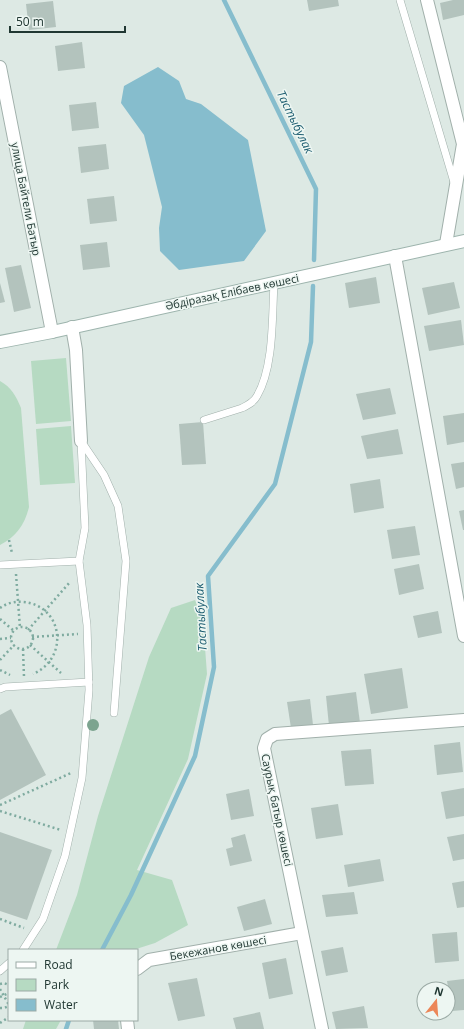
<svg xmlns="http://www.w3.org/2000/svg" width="464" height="1029" font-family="'Open Sans',sans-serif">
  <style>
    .green { fill: #b6dac2 }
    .water { fill: #86bdcd }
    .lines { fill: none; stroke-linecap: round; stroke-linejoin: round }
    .stream { stroke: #86bdcd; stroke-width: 4.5 }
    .building { fill: #b3c3bd }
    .lane-casing { stroke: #a1b0ab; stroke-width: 8 }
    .street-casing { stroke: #a1b0ab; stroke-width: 14 }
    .secondary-casing { stroke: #9db4ad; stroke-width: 14 }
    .path { stroke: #7faba0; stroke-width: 2.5; stroke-dasharray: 2 3; stroke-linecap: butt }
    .lane { stroke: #fff; stroke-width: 7 }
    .street { stroke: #fff; stroke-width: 12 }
    .secondary { stroke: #fff; stroke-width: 12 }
    .tree { fill: #7ca48f }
    .labels { text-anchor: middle; stroke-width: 3; stroke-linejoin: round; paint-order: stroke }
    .street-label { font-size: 11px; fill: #203732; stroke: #edf6f2 }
    .water-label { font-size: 12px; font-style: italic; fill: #1d5d70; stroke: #edf6f2 }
  </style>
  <rect width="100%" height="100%" fill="#dde9e4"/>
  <g class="green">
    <polygon points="66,358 71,421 36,424 31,361"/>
    <path d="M 0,381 C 11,387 16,396 21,408 L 29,507 C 25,524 16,537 0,545 Z"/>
    <polygon points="71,426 75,483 40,485 36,429"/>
    <polygon points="195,600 203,621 207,674 188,759 137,870 172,880 188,925 155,943 133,950 56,950 77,895 98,816 149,657 171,608"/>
    <polygon points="26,1020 61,1020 56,1029 23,1029"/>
  </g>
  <polygon class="water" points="158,67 179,81 186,99 201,104 248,140 266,231 244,261 179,270 160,251 159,228 162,207 144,135 121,103 124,86"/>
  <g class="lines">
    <g class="stream">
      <polyline points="224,0 316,189 314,260"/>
      <polyline points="102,950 131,895 195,756 214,667 208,576 275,484 311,342 313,286"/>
      <polyline points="66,1029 69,1020"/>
    </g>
  </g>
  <g class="building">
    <polygon points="307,0 338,0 339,6 309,11"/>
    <polygon points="453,0 464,0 464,15 443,20 440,3"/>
    <polygon points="53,1 56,27 29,30 26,4"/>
    <polygon points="82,42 85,68 58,71 55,46"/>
    <polygon points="96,102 99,128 72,131 69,105"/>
    <polygon points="106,144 109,169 81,173 78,147"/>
    <polygon points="114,196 117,221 90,224 87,199"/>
    <polygon points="107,242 110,267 83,270 80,245"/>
    <polygon points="21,265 31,308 14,312 5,268"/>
    <polygon points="376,277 380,303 349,308 345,283"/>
    <polygon points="454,282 460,308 428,315 422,288"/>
    <polygon points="0,283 5,302 0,303"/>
    <polygon points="461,320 464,345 429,351 424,326"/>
    <polygon points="390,388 396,414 363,420 356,394"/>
    <polygon points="464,413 464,442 447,445 443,416"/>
    <polygon points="203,422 206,464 182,465 179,424"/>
    <polygon points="398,429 403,454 367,459 361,436"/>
    <polygon points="464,462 464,487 456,489 451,464"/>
    <polygon points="380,479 384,508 354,513 350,484"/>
    <polygon points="464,510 464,530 463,530 459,511"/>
    <polygon points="415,526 420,555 392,559 387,530"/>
    <polygon points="419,564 424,589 399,595 394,569"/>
    <polygon points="438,611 442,633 418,638 413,616"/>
    <polygon points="402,668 408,708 371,714 364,674"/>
    <polygon points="356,692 360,723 329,726 326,696"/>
    <polygon points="310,699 313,725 291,728 287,702"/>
    <polygon points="11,709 46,775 0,800 0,715"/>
    <polygon points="460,742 463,772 437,775 434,745"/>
    <polygon points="371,749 374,784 345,786 341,751"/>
    <polygon points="464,788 464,816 446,819 441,792"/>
    <polygon points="249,789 254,816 231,820 226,794"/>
    <polygon points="338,804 343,835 316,839 311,808"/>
    <polygon points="0,832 52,850 27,920 0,911"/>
    <polygon points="245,834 252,861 230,866 226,849 233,847 231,838"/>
    <polygon points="464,834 464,859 453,861 447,837"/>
    <polygon points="380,859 384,881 348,887 344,865"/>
    <polygon points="464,881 464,907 457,908 452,883"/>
    <polygon points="354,892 358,914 326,917 322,895"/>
    <polygon points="265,899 272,924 244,931 237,907"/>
    <polygon points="457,932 459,961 435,963 432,934"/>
    <polygon points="343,947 348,972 326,976 321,951"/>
    <polygon points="286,958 293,994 269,999 262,963"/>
    <polygon points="197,978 205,1016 178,1021 168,983"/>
    <polygon points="464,979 464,1010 452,1011 447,981"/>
    <polygon points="364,1006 368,1028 336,1029 332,1012"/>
    <polygon points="260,1012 264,1029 236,1029 233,1018"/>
    <polygon points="93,1020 118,1020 119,1029 94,1029"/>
  </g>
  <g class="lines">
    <g class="lane-casing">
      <g id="lane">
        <polyline points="400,0 454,182"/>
        <path d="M 204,420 L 242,408 C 248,405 254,402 257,396 C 274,367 272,317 274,283"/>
        <polyline points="81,441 104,475 118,506 126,561 114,713"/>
        <polyline points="0,565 79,561 85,528 81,441"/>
        <polyline points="0,689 5,687 89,682"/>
        <polyline points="23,950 43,919 65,856 82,778 89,690 87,625 79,561"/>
        <polyline points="0,971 9,963"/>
      </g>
    </g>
    <g class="street-casing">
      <g id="street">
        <polyline points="427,0 463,144 446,244"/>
        <polyline points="0,67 52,332"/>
        <polyline points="395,256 464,636"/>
        <polyline points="72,327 76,350 81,441"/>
        <polyline points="137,969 149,960 302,933"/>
        <polyline points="127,1020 128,1029"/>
        <polyline points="322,1029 264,748 267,739 275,734 464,720"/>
      </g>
    </g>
    <g class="secondary-casing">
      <polyline id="secondary" points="0,342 52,332 464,241"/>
    </g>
    <g class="path">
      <polyline points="9,540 12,553"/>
      <polyline points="16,574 20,628"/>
      <path d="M 0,608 C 7,603 15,601 23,602 C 63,605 70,658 33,674"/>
      <polyline points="0,619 14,631"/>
      <circle cx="22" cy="638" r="11"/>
      <polyline points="28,630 70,582"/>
      <polyline points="32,637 78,634"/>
      <polyline points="0,639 11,638"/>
      <polyline points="30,645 61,673"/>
      <polyline points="23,649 24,677"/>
      <polyline points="0,660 14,645"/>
      <polyline points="0,670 10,675"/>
      <polyline points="0,805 71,773"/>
      <polyline points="0,811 61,830"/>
      <polyline points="0,919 24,928"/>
      <polyline points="0,984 4,983 9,985"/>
      <polyline points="0,989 9,1005"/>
      <polyline points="0,997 9,993"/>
      <polyline points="0,1008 4,1008 9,1006"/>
      <polyline points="0,1023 9,1017"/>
    </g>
    <use href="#lane" class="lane"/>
    <use href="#street" class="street"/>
    <use href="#secondary" class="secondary"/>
  </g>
  <circle class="tree" cx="93" cy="725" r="6"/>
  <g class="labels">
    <g class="street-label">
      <text transform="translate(26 199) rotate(79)" y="4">улица Байтели Батыр</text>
      <text transform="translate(232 292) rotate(-12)" y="4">Әбдіразақ Елібаев көшесі</text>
      <text transform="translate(277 810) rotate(78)" y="4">Саурық батыр көшесі</text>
      <text transform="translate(218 948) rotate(-10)" y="4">Бекежанов көшесі</text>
    </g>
    <g class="water-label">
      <text transform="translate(295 122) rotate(64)" y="4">Тастыбулак</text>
      <text transform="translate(201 617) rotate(-93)" y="4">Тастыбулак</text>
    </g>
  </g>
  <rect x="8" y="949" width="130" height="72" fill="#edf6f2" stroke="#9baaa5"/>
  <rect x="16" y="962" width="20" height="6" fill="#ffffff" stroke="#9baaa5"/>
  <text x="44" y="969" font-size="12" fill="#203732">Road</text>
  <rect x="16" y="979" width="20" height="12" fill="#b6dac2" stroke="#9baaa5"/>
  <text x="44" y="989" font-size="12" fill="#203732">Park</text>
  <rect x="16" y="999" width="20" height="12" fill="#86bdcd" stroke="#9baaa5"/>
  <text x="44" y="1009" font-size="12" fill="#203732">Water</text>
  <g transform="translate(436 1001) rotate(17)"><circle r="19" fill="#edf6f2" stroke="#9baaa5"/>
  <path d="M0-3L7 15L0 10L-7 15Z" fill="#ec8658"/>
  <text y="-6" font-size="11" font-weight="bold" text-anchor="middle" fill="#203732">N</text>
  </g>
  <path d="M10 26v6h115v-6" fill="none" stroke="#203732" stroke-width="2"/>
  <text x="16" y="26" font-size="12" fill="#203732" stroke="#edf6f2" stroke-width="3" paint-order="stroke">50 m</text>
</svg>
